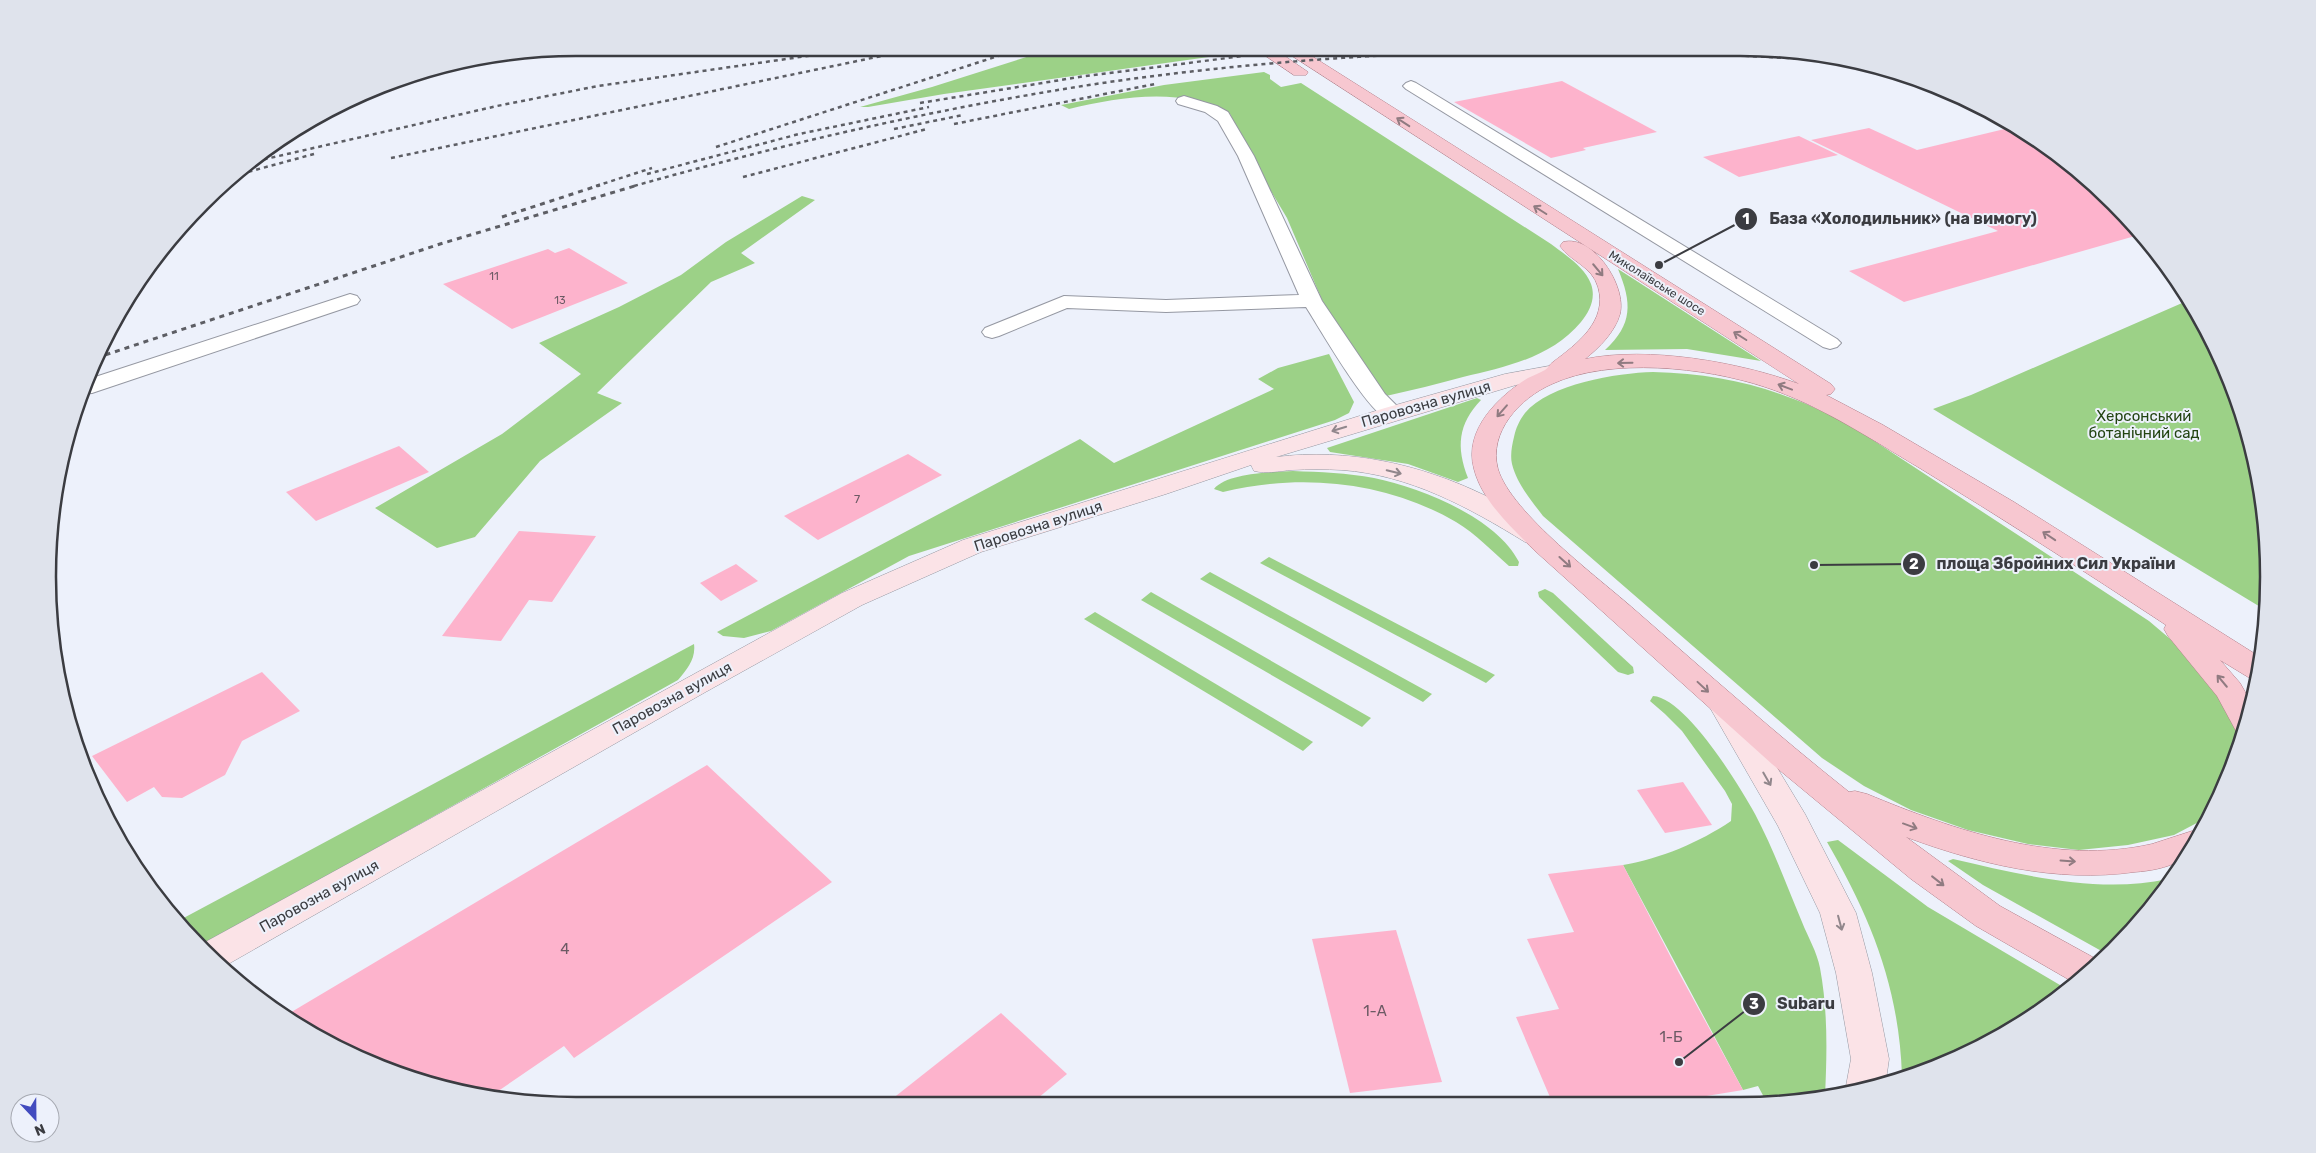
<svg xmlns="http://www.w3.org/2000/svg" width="2316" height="1153" font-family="Rubik,sans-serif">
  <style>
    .green { fill: #9cd187 }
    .building { fill: #fdb3cc }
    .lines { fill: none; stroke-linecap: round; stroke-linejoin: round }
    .street-casing { stroke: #9598a2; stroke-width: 2 }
    .secondary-casing { stroke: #9598a2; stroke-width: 1 }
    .primary-casing { stroke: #b17e89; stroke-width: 1 }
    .street { fill: #fff; fill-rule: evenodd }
    .secondary { fill: #fbe3e7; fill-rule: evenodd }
    .primary { fill: #f7c7d0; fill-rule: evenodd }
    .rail-far1 { stroke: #5d5e64; stroke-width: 2.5; stroke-dasharray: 4 4; stroke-linecap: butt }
    .rail { stroke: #5d5e64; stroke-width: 3; stroke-dasharray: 5 5; stroke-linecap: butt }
    .oneway { stroke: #907b81 }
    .oneway2 { stroke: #91878c }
    .labels { text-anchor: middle; stroke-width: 4; stroke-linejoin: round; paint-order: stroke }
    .far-number-label { font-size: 11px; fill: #6c5a64 }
    .far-street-label { font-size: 12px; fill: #3b3c41; stroke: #edf1fb }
    .number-label { font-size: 12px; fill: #6c5a64 }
    .street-label { font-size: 15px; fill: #3b3c41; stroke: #edf1fb }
    .park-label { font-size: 15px; fill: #234412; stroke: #edf1fb }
    .near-number-label { font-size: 15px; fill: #6c5a64 }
    .rim { fill: none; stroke: #3b3c41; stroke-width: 2.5 }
    .leader { fill: none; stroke: #3b3c41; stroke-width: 2 }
    .callout-dot { fill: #3b3c41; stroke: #edf1fb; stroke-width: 2 }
    .mark-label { font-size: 15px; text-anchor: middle; font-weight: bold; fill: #fff }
    .callout-label { font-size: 16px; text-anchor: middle; font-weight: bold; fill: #3b3c41; stroke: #edf1fb; stroke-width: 4; stroke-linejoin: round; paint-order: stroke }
  </style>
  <rect width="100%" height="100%" fill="#edf1fb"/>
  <g class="green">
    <polygon points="1055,48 1225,48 1230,54 944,94 868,107 860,107 932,87"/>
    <path d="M 1264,72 L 1270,75 L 1270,79 L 1281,87 L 1301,83 L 1551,244 C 1564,254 1585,267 1591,284 C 1596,298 1590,311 1581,322 C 1552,357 1506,367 1463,377 C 1438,384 1412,390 1386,396 L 1328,314 L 1287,218 L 1232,126 L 1231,115 C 1184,86 1120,97 1069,109 L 1061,105 L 1164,85 Z"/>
    <polygon points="802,196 815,200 741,253 755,263 711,282 597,393 622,403 540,461 475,537 437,548 375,508 502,434 581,374 539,343 619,307 681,275 726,242"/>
    <path d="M 1618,269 L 1761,361 L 1687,349 L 1605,350 C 1633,324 1632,303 1618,269 Z"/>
    <polygon points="2189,300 2197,312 2240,406 2264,507 2267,611 1933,409 1971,395"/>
    <polygon points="1329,354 1354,402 1349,413 1335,420 909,556 771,631 744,638 723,636 717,632 1080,439 1114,463 1274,389 1258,379 1278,368"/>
    <path d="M 1653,372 C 1728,374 1784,390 1850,425 L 2149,621 L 2182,649 L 2230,710 L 2240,741 L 2210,816 L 2174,835 L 2128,845 L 2079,850 L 2028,844 L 1968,830 L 1911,810 L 1864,786 L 1822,758 L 1543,516 C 1531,500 1517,484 1512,464 C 1510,456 1512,445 1514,437 C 1516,428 1519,421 1525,413 C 1549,384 1617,373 1653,372 Z"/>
    <path d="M 1477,398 L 1481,400 C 1458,424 1456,447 1468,478 L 1458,482 L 1408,464 L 1330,452 L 1327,448 Z"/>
    <path d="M 1293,471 C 1320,472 1347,473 1374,478 C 1421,488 1496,517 1519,562 L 1518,566 L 1509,566 C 1492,551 1476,534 1456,522 C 1386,481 1300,473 1223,492 L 1214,489 C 1227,473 1273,472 1293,471 Z"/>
    <polygon points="1269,557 1495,675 1486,683 1260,563"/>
    <polygon points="1210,572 1432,694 1423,702 1200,579"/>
    <polygon points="1545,589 1553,593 1633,667 1634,673 1628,675 1618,672 1539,597 1538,592"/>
    <polygon points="1151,592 1371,718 1362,727 1141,600"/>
    <polygon points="1095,612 1313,742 1303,751 1084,619"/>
    <path d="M 694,644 C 696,659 687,669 678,680 L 199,947 L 178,921 Z"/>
    <path d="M 1653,696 C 1686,698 1739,785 1755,814 C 1773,848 1787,886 1802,922 C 1808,937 1817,952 1820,968 C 1828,1011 1827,1053 1825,1097 L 1808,1101 L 1766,1101 L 1758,1086 L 1743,1090 L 1623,865 C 1660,859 1700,842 1731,821 L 1732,804 L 1725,791 L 1682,731 L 1665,714 L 1650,701 Z"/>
    <path d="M 1838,840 L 1928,907 L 2065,988 L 2034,1016 L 1942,1065 L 1902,1076 C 1899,987 1871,918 1827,842 Z"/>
    <path d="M 1953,859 C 2022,875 2098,894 2168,879 L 2137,925 L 2105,953 L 1983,885 L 1948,861 Z"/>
  </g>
  <g class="building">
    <polygon points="1562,81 1657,132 1583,148 1586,150 1551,158 1454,102"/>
    <polygon points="2013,127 2061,157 2142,234 1904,302 1849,271 1998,231 1811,140 1869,128 1917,150"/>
    <polygon points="1799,136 1838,155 1739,177 1703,157"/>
    <polygon points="569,248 628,283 512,329 443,284 548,249 555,253"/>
    <polygon points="399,446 429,472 316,521 286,492"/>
    <polygon points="908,454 942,475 818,540 784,516"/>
    <polygon points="519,531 596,536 552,602 529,600 501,641 442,636"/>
    <polygon points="736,564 758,581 721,601 700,583"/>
    <polygon points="262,672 300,711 242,741 225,775 182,798 162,797 154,787 127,802 92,756"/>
    <polygon points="707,765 832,882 574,1058 564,1046 491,1096 440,1088 343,1051 283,1017"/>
    <polygon points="1683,782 1712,825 1665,833 1637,790"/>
    <polygon points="1623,865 1679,973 1743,1090 1676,1101 1552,1102 1516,1017 1559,1009 1527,939 1574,932 1548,874"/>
    <polygon points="1396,930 1442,1082 1350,1093 1312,939"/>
    <polygon points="1001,1013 1067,1074 1032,1103 887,1103"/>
  </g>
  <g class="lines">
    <g class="street-casing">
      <g id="street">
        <polygon points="1411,81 1416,83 1837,339 1841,343 1837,347 1830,349 1823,347 1406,89 1403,86 1406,83"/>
        <path d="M 1184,96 L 1217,106 L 1228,112 L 1254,156 L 1322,301 L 1385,394 L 1404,413 L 1401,418 C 1396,419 1391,420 1386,418 C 1366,409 1320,329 1306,307 L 1166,312 L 1067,308 L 999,336 L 992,338 L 985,336 L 982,332 L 985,328 L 1064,296 L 1166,300 L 1299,295 L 1238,156 L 1218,121 L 1205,112 L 1178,104 L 1176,101 L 1178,98 Z"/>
        <polygon points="350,294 357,296 360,300 357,304 92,393 82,394 86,380"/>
      </g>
    </g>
    <g class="secondary-casing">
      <g id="secondary">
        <path d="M 1555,365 L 1563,367 L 1566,372 L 1563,377 L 1516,385 L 1276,457 C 1347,448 1420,464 1484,495 C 1505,505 1524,518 1543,530 L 1547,536 L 1543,542 L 1534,544 L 1525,542 C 1468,507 1410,475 1342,470 C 1325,469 1309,469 1292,470 C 1279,471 1267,474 1254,471 L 1251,465 L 1166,494 L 981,552 L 862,605 L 702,694 L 223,967 L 198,946 L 842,593 L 963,540 L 1385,408 L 1505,374 Z"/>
        <polygon points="1724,695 1735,698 1805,814 1856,913 1872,973 1889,1059 1886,1080 1848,1090 1846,1086 1851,1059 1836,973 1820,913 1778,826 1709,706 1713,698"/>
      </g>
    </g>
    <g class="primary-casing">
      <g id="primary">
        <polygon points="1254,48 1273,48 1308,72 1306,75 1294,75"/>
        <path d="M 1280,48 L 1299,48 L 1831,384 L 1835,389 L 1831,394 L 1826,395 L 1883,425 L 2014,502 L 2260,657 L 2256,680 L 2248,677 L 2220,660 L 2240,683 L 2252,704 L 2243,733 L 2236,731 L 2217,696 L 2168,636 L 2164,629 L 2166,625 C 2084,571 2002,518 1918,467 C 1869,438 1820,405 1765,387 C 1705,367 1610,357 1552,384 C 1520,398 1488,432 1498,469 C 1511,513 1600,579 1635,610 C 1706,672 1776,734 1849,792 L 1855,791 L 1867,794 C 1954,830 2056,866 2152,844 C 2165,840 2179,835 2192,831 L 2199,833 C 2194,841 2187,857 2179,861 C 2167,868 2149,871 2135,872 C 2056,883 1979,864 1906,837 L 2000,906 L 2098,960 L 2073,982 L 1976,926 L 1911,879 L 1772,764 L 1534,550 C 1512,528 1482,501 1474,469 C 1463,430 1499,396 1528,378 C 1534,375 1540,373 1545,370 C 1548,368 1550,364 1553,362 C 1577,344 1608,321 1598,287 C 1592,266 1571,262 1560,246 L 1563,242 C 1593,234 1627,286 1620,314 C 1615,332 1599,348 1585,359 C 1648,346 1739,362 1799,384 Z"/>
      </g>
    </g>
    <use href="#street" class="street"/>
    <use href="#secondary" class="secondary"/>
    <use href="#primary" class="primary"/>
    <g class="rail-far1">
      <polyline points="1601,53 1710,54 1846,61"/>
      <polyline points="1311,54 1355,48"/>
      <polyline points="920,103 1085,76 1307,48"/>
      <polyline points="954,124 1155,84"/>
      <polyline points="894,129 963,115"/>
      <polyline points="716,147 1023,48"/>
      <polyline points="391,158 920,48"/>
      <polyline points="248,163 497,106 598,86 863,48"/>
      <polyline points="647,174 799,134 929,107"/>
      <polyline points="233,176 314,154"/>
      <polyline points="743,177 927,129"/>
      <polyline points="596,186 652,168"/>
      <path d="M 634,186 C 783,144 935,109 1089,85 C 1261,59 1434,50 1608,48"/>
    </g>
    <g class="rail">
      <polyline points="502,217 600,185"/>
      <polyline points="96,358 440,244 638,185"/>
    </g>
  </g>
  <defs><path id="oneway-shaft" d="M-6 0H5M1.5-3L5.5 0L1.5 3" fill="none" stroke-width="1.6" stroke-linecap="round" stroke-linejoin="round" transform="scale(1.25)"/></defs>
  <g class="oneway">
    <use href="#oneway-shaft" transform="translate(1403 122) rotate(-147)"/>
    <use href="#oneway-shaft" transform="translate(1540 210) rotate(-148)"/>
    <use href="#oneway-shaft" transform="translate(1598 270) rotate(50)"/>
    <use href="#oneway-shaft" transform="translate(1740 336) rotate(-148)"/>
    <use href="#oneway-shaft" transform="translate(1625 363) rotate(179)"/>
    <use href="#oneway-shaft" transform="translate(1785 387) rotate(-159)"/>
    <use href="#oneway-shaft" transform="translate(1502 411) rotate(131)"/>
    <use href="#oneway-shaft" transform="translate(2049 536) rotate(-146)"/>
    <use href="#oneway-shaft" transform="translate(1565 562) rotate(42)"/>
    <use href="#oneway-shaft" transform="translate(2222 681) rotate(-130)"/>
    <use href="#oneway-shaft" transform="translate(1703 687) rotate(43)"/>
    <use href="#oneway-shaft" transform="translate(1910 826) rotate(20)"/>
    <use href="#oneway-shaft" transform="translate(2068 861) rotate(4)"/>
    <use href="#oneway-shaft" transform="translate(1938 881) rotate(38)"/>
  </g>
  <g class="oneway2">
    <use href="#oneway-shaft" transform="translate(1339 429) rotate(163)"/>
    <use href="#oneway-shaft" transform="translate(1394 472) rotate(13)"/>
    <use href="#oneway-shaft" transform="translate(1767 779) rotate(60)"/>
    <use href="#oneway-shaft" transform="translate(1840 923) rotate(75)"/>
  </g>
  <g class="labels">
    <g class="far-number-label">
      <text x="494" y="280">11</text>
      <text x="560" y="304">13</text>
    </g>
    <g class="far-street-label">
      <text transform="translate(1657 283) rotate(32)" y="4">Миколаївське шосе</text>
    </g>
    <g class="number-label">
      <text x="857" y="503">7</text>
    </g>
    <g class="street-label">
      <text transform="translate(1426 404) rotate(-16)" y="5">Паровозна вулиця</text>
      <text transform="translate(1038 526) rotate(-18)" y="5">Паровозна вулиця</text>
      <text transform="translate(672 698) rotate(-29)" y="5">Паровозна вулиця</text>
      <text transform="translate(319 896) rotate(-29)" y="5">Паровозна вулиця</text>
    </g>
    <g class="park-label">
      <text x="2144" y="421">Херсонський<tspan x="2144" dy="17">ботанічний сад</tspan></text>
    </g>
    <g class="near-number-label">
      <text x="565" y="954">4</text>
      <text x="1375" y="1016">1-А</text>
      <text x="1671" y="1042">1-Б</text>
    </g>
  </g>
  <path d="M0 0H2316V1153H0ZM576 56H1740A520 520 0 0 1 2260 576V577A520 520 0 0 1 1740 1097H576A520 520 0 0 1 56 577V576A520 520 0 0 1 576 56Z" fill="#dfe3ec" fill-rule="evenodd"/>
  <path class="rim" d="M576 56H1740A520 520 0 0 1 2260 576V577A520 520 0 0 1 1740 1097H576A520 520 0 0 1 56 577V576A520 520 0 0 1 576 56Z"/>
  <path class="leader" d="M1659 265L1746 219M1814 565L1914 564M1679 1062L1754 1004"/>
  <g class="callout-dot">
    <circle cx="1659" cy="265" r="5"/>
    <circle cx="1814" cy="565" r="5"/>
    <circle cx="1679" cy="1062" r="5"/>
    <circle cx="1746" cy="219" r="12"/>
    <circle cx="1914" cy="564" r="12"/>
    <circle cx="1754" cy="1004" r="12"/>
  </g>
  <g class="mark-label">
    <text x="1746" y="224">1</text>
    <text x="1914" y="569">2</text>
    <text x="1754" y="1009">3</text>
  </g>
  <g class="callout-label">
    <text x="1903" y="224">База «Холодильник» (на вимогу)</text>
    <text x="2056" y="569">площа Збройних Сил України</text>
    <text x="1806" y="1009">Subaru</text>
  </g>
  <g transform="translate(35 1118) rotate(158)"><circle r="24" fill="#edf1fb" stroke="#a6a9b1"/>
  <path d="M0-4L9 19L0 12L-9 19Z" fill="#424bbf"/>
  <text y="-8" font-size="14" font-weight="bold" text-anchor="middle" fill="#3b3c41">N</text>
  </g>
</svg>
